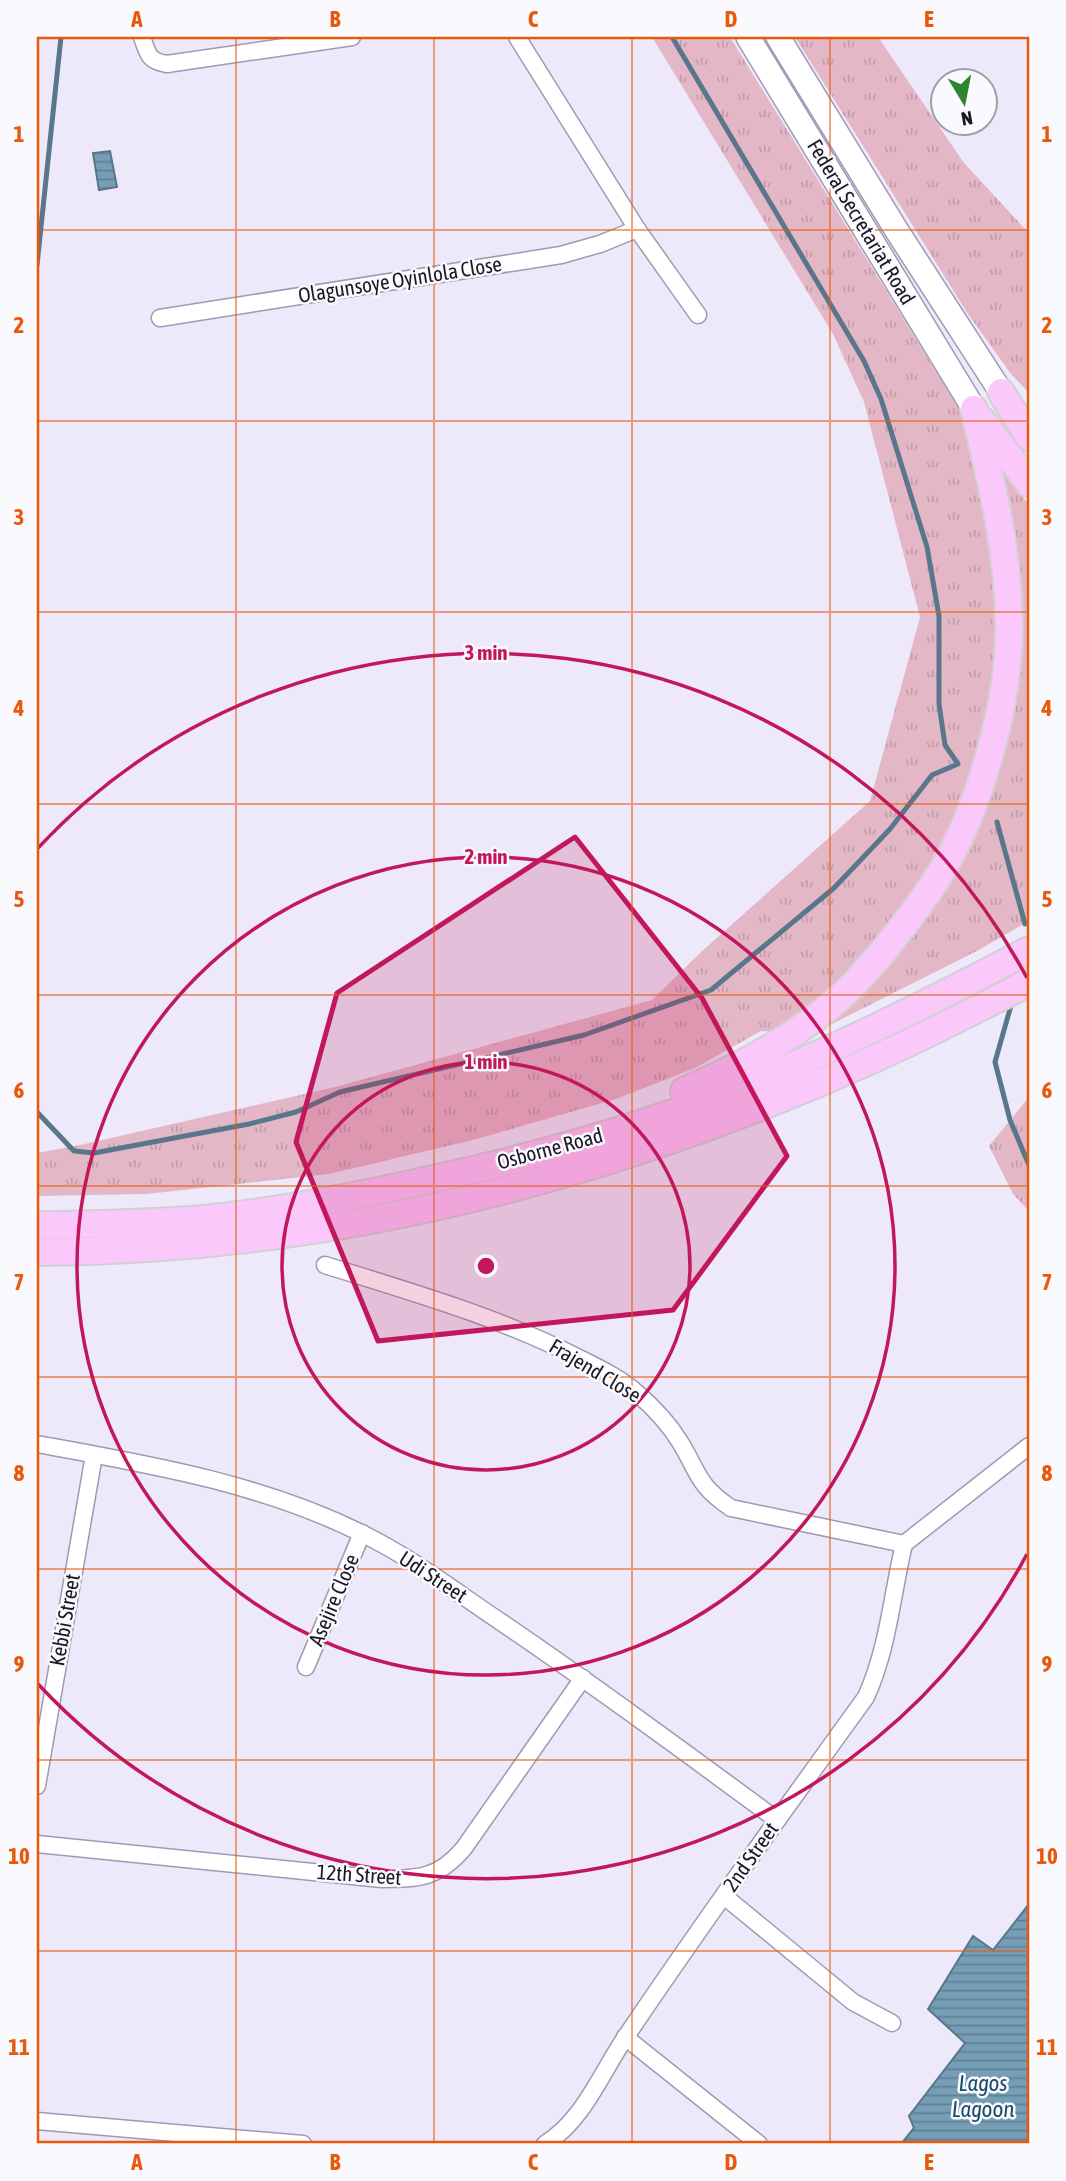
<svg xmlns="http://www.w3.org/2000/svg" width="1066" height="2181" font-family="'Asap Condensed',sans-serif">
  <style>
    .grass { fill: url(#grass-tufts) }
    .water { fill: url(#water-rules); stroke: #5a768a; stroke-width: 2 }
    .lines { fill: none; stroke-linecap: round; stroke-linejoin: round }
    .stream { stroke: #5a768a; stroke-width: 5 }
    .street-casing { stroke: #9f99b4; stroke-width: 19 }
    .secondary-casing { stroke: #9f99b4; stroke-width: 26 }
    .primary-casing { stroke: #d1d1d3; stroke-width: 30 }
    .street { stroke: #fff; stroke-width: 16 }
    .secondary { stroke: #fff; stroke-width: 23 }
    .primary { stroke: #fbc8fc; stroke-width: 26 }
    .marked { fill: #c2185b; fill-opacity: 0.2; stroke: #c2185b; stroke-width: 5; stroke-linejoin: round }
    .grid { fill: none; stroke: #e8590c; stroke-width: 2; stroke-opacity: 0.55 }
    .ring { fill: none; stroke: #c2185b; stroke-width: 3.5 }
    .labels { text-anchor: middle; stroke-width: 5; stroke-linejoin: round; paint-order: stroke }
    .street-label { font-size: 21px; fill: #1a1822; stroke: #faf9fe }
    .water-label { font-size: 23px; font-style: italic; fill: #194c66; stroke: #faf9fe }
    .centre { fill: #c2185b; stroke: #faf9fe; stroke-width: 3.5 }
    .ring-label { font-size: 21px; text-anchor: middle; font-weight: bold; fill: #c2185b; stroke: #faf9fe; stroke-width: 5; stroke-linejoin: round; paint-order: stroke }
    .neatline { fill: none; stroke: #e8590c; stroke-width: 2.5 }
    .grid-label { font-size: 23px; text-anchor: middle; font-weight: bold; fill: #e8590c }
  </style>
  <defs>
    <pattern id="grass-tufts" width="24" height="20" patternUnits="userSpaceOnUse" patternTransform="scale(1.75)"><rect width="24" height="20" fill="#e4b7c6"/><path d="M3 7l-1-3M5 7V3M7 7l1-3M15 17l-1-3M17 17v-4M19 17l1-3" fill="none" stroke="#c39daa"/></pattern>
    <pattern id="water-rules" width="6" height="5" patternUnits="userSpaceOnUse" patternTransform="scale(1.75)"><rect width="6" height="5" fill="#769eb6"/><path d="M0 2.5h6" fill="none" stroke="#608094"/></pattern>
  </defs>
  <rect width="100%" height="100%" fill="#ede9fb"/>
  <g class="grass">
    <polygon points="652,37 730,37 933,367 1003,472 1029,505 1029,921 977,951 810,1035 761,1031 695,1068 616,1099 473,1140 329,1174 147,1194 37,1196 37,1153 80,1145 335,1087 652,1000 700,953 870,801 920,617 864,402 833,334"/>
    <polygon points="795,37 878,37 964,163 1029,233 1029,393 1011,374 968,314"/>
    <polygon points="1029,1097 1029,1211 1013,1194 989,1146"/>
  </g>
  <g class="water">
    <polygon points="110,151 117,187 99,190 93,153"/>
    <polygon points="1029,1904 1029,2144 901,2144 914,2128 909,2116 965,2043 928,2009 973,1936 993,1950"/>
  </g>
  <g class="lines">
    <g class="stream">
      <polyline points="37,265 61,37"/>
      <polyline points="997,822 1025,924"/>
      <polyline points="1012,1002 995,1062 1010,1120 1029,1165"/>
      <polyline points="37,1112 74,1151 94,1153 249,1124 296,1112 340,1092 584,1035 711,990 834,888 890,829 932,775 958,764 945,745 939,704 939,616 927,547 881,399 864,361 672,37"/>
    </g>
    <g class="street-casing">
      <g id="street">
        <path d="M 142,37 C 148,54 148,61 167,64 L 352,37"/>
        <polyline points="517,37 637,229 698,315"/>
        <polyline points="160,318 561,255 600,244 637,229"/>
        <path d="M 325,1265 C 411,1292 499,1317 579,1358 C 599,1368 622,1379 638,1394 C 654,1408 669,1424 680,1442 C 699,1473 697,1485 731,1508 L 904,1544"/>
        <path d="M 37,1444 C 147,1464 261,1483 363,1534 C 412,1558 456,1592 501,1622 C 595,1686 686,1753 777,1820"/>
        <polyline points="904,1544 1029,1446"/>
        <polyline points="306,1667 362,1533"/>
        <polyline points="37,1786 94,1455"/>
        <path d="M 37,1844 L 382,1879 C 419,1879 439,1878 464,1848 L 583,1678"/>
        <polyline points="724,1896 853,2002 892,2023"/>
        <polyline points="625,2037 759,2144"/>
        <polyline points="37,2121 303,2144"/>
        <path d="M 545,2144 C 584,2120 602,2071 627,2035 C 704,1921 785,1809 866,1697 C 888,1649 892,1595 904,1544"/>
      </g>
    </g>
    <g class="secondary-casing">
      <g id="secondary">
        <polyline points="748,37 974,409"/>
        <polyline points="778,37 897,231 1001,392"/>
      </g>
    </g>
    <g class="primary-casing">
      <g id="primary">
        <polyline points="1001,392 1029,437"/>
        <polyline points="982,420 1029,483"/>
        <path d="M 684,1091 C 736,1068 786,1043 830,1006 C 851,989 868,969 885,949 C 906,923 927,896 944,867 C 980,806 1008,705 1009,634 C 1010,557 992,483 974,409"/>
        <path d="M 37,1225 C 88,1225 139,1223 190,1220 C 286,1212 387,1190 481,1168 C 573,1146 665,1119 753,1083 C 847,1043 939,998 1029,950"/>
        <path d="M 37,1252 C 384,1251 725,1146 1029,982"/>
      </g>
    </g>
    <use href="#street" class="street"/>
    <use href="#secondary" class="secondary"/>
    <use href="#primary" class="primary"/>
  </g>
  <path class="marked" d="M 575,837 L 702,998 L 787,1156 L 673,1310 L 378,1341 L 296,1142 L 337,993 Z"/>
  <path class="grid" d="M 236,37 L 236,2144M 434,37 L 434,2144M 632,37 L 632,2144M 830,37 L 830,2144M 37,230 L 1029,230M 37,421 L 1029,421M 37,612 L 1029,612M 37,804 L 1029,804M 37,995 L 1029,995M 37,1186 L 1029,1186M 37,1377 L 1029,1377M 37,1569 L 1029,1569M 37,1760 L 1029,1760M 37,1951 L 1029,1951"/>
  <g class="ring">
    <circle cx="486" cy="1266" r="204"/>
    <circle cx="486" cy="1266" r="409"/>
    <path d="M1027 1554A613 613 0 0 1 38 1684M38 848A613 613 0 0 1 1027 978"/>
  </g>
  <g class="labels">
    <g class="street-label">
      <text transform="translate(861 222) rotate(59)" y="7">Federal Secretariat Road</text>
      <text transform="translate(400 280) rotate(-9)" y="7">Olagunsoye Oyinlola Close</text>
      <text transform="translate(550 1149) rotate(-15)" y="7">Osborne Road</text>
      <text transform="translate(595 1371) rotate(31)" y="7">Frajend Close</text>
      <text transform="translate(433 1577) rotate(33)" y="7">Udi Street</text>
      <text transform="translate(334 1600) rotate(-67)" y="7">Asejire Close</text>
      <text transform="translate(65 1620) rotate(-80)" y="7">Kebbi Street</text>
      <text transform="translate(751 1857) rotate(-55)" y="7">2nd Street</text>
      <text transform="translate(359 1875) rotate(4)" y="7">12th Street</text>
    </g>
    <g class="water-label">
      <text x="983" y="2091">Lagos<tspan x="983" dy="26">Lagoon</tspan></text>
    </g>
  </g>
  <circle cx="486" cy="1266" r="10" class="centre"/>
  <g class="ring-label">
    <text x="486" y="660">3 min</text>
    <text x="486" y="864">2 min</text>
    <text x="486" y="1069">1 min</text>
  </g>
  <rect width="1066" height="2181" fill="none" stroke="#faf9fe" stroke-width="77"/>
  <g transform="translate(964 102) rotate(170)"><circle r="33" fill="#faf9fe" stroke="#a09fa6" stroke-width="2"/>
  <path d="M0-5L12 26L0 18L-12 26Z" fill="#2f8431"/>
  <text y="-10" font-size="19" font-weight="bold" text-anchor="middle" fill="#1a1822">N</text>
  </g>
  <rect x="38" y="38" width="990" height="2104" class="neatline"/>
  <g class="grid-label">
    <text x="137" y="27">A</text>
    <text x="335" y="27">B</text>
    <text x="533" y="27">C</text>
    <text x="731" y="27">D</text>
    <text x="929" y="27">E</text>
    <text x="19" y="142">1</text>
    <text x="1047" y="142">1</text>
    <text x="19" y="333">2</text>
    <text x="1047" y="333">2</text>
    <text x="19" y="525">3</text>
    <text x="1047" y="525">3</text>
    <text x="19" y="716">4</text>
    <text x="1047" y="716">4</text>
    <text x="19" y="907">5</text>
    <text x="1047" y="907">5</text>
    <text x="19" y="1098">6</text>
    <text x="1047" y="1098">6</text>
    <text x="19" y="1290">7</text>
    <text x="1047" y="1290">7</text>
    <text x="19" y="1481">8</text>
    <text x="1047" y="1481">8</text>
    <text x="19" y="1672">9</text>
    <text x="1047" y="1672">9</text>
    <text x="19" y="1864">10</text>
    <text x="1047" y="1864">10</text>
    <text x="19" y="2055">11</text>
    <text x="1047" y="2055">11</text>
    <text x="137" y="2170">A</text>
    <text x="335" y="2170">B</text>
    <text x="533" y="2170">C</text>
    <text x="731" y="2170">D</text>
    <text x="929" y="2170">E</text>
  </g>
</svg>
